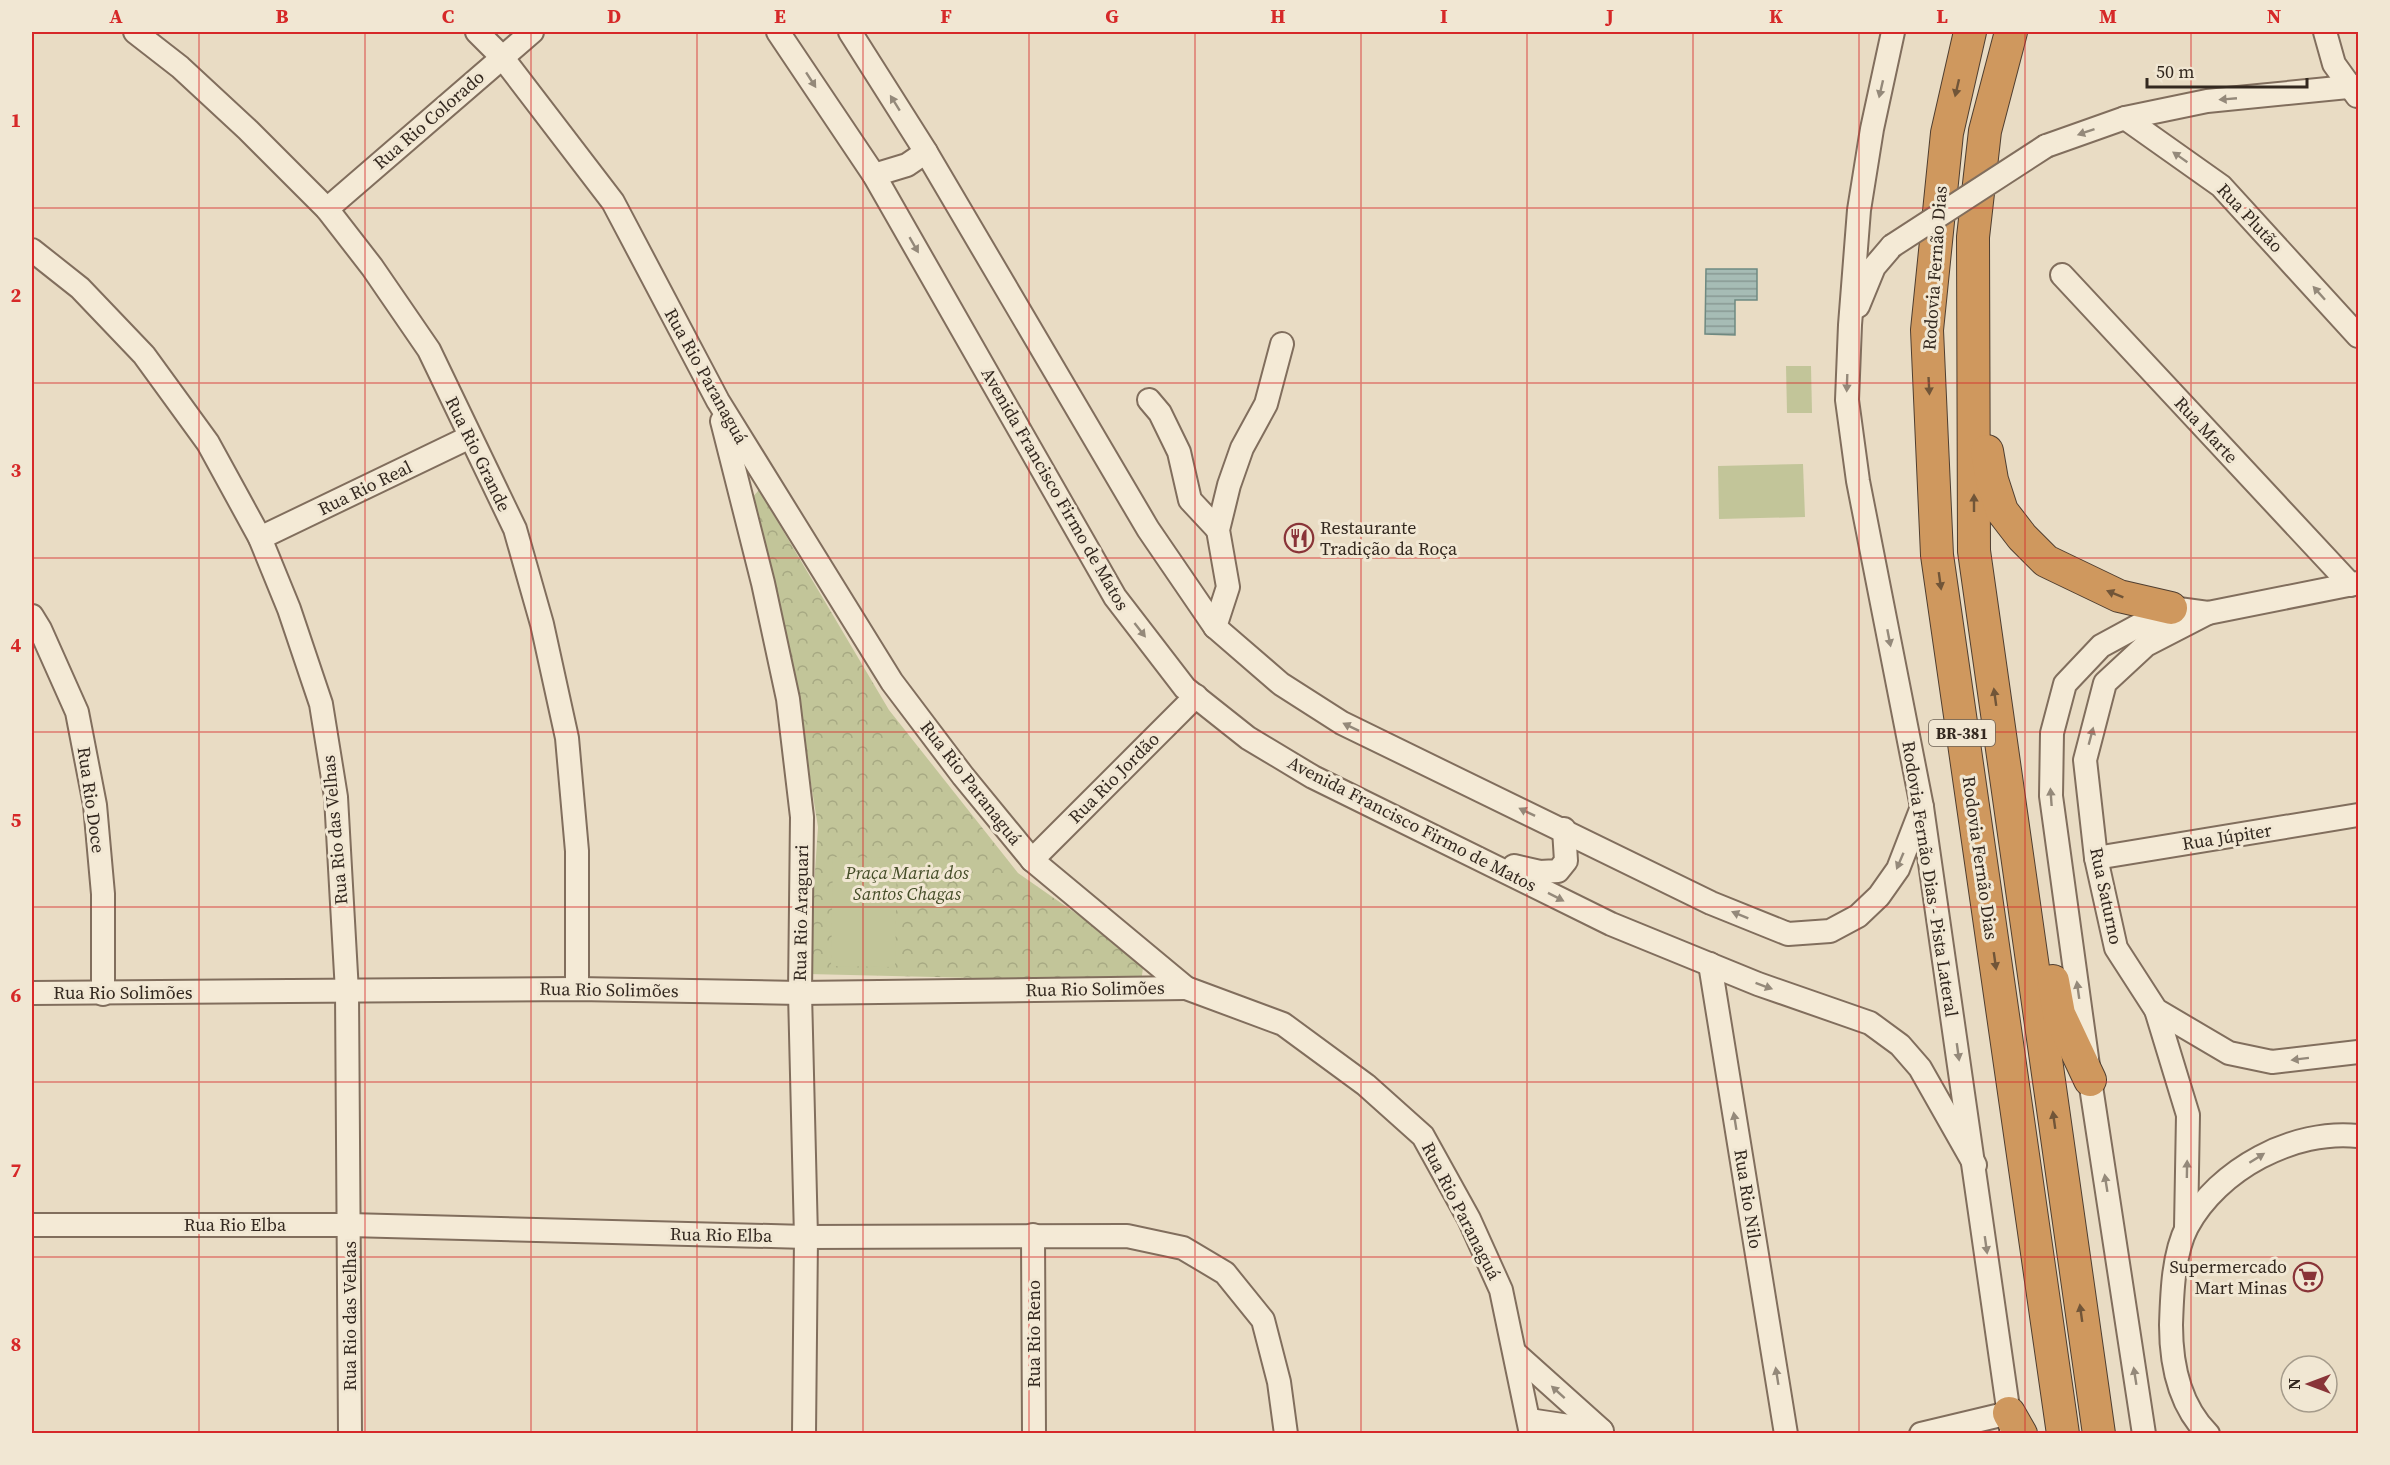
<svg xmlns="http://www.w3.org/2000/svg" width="2390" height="1465" font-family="'Source Serif 4',serif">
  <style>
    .forest { fill: url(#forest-crowns) }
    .pitch { fill: #c2c599 }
    .water { fill: url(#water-rules); stroke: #6e8981; stroke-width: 1.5 }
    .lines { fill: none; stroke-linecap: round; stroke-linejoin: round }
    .minor-casing { stroke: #816e5d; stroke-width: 26 }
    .highway-casing { stroke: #4f3e30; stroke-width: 34 }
    .minor { stroke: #f4ead6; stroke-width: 22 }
    .highway { stroke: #cf985e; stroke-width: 32 }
    .minor-bridge-casing { stroke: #816e5d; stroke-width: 26; stroke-linecap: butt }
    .minor-bridge { stroke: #f4ead6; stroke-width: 22 }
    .oneway { fill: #94897a }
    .oneway2 { fill: #715538 }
    .grid { fill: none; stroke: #d62828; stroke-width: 1.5; stroke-opacity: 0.55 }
    .labels { text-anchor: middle; stroke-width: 6; stroke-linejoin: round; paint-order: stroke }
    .shield { fill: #f1e7d3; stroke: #6c6155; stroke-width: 1.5 }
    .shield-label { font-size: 16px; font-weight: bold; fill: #33281f }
    .street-label { font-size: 18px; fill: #33281f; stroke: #f1e7d3 }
    .poi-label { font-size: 18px; fill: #33281f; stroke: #f1e7d3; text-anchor: start }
    .park-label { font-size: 18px; font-style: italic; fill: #454d28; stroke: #f1e7d3 }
    .neatline { fill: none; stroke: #d62828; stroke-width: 2 }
    .grid-label { font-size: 20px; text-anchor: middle; font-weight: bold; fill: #d62828 }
  </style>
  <defs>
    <pattern id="forest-crowns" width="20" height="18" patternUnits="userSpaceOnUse" patternTransform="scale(1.5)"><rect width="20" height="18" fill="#c2c599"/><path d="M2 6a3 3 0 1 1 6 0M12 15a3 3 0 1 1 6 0" fill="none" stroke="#a7a983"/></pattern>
    <pattern id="water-rules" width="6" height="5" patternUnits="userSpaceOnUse" patternTransform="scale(1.5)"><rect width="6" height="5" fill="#a6bcb5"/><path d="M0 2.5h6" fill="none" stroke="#889993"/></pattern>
  </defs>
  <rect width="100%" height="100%" fill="#e9dcc4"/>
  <polygon class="forest" points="759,490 889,710 1018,873 1144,961 1141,982 808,974 818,827 795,684 748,502"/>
  <g class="pitch">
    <polygon points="1786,366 1811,366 1812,413 1787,413"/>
    <polygon points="1803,464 1805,517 1719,519 1718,466"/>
    <polygon points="833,857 897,858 895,967 831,966"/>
  </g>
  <polygon class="water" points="1706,269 1757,269 1757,300 1735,300 1735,335 1705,334"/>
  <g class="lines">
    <g class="minor-casing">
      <g id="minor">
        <polyline points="135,32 180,67 248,130 327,209 372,267 429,350 515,529 542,624 567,738 577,851 577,989"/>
        <polyline points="477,32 502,57 613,202 718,401 892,682 963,776 1032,860 1186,988 1283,1024 1366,1085 1423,1136 1469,1219 1501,1290 1531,1434"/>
        <polyline points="778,32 874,175 1115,597 1185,688 1248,738 1313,777 1611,924 1758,984 1870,1023 1900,1045 1920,1068 1975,1165"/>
        <polyline points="850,32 926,152 1148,529 1215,627 1281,684 1342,723 1711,903 1788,934 1830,931 1858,916 1879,896 1898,869 1922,807"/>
        <polyline points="1893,32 1872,129 1859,210 1850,325 1847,400 1858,481 1922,807 2011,1429"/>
        <polyline points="2325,32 2334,64 2357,96"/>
        <polyline points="2125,118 2221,186 2358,336"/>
        <polyline points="2046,146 2125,118 2207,101 2358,86"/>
        <polyline points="874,175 907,165 926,152"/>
        <polyline points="327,209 532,32"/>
        <polyline points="32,250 80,288 144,355 208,443 260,538 289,609 321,704 336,797 347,992 350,1434"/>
        <polyline points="2062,275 2351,585"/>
        <polyline points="1858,306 1874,267 1892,246"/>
        <polyline points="1149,400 1160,413 1179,452 1190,500 1218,530"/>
        <polyline points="722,421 763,583 788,699 802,817 800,993 806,1237 804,1434"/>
        <polyline points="260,538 470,437"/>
        <polyline points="2208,613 2146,645 2105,683 2085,760 2096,858 2116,948 2156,1010 2229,1053 2272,1062 2358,1052"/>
        <polyline points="32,616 40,629 77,712 95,805 103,894 103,994"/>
        <polyline points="1215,627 1228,587 1218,530 1229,485 1242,448 1266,404 1282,344"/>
        <polyline points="2096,858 2358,815"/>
        <polyline points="1032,860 1196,696"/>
        <polyline points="1514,866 1540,872 1558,871 1566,861 1564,829"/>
        <polyline points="1710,964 1786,1434"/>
        <polyline points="32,993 577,989 800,993 1186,988"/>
        <polyline points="2156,1010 2188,1115 2186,1228"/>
        <polyline points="32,1225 349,1225 806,1237 1127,1236 1183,1248 1225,1273 1263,1320 1279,1382 1286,1434"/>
        <polyline points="1033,1235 1034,1434"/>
        <polyline points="1515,1353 1601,1430 1601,1434"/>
        <polyline points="1529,1420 1602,1431"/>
        <polyline points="1921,1434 2009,1413"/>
        <polyline points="2144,1434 2090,1080 2051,796 2052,733 2065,684 2101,646 2171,608 2208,613 2358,583"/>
        <path d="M 2208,1434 C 2179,1405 2171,1364 2171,1325 C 2172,1295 2173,1254 2187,1227 C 2218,1169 2294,1129 2358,1136"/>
      </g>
    </g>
    <g class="highway-casing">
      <g id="highway">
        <polyline points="1970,32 1947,133 1927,330 1937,555 2063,1434"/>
        <polyline points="2011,32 1985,131 1973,237 1974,551 2099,1434"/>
        <polyline points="1987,451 1992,480 2002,511 2022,537 2046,561 2119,596 2171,608"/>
        <polyline points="2053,981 2059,1014 2090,1080"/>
        <polyline points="2009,1413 2021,1434"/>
      </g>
    </g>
    <use href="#minor" class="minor"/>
    <use href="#highway" class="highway"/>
    <g class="minor-bridge-casing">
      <polyline id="minor-bridge" points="1892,246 2046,146"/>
    </g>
    <use href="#minor-bridge" class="minor-bridge"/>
  </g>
  <defs><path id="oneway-solid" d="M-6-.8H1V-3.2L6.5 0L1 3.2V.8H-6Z" transform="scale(1.5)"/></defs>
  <g class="oneway">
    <use href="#oneway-solid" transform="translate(811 80) rotate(57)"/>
    <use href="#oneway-solid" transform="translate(1881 89) rotate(103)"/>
    <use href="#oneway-solid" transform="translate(2228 99) rotate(175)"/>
    <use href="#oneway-solid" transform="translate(895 103) rotate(-122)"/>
    <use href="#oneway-solid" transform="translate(2086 132) rotate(161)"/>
    <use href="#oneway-solid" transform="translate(2180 157) rotate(-145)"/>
    <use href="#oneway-solid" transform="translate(914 245) rotate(60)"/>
    <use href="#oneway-solid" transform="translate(2319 293) rotate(-132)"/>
    <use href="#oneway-solid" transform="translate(1847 383) rotate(92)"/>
    <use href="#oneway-solid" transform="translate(1140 630) rotate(52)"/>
    <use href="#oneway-solid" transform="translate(1889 638) rotate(79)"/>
    <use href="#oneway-solid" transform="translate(1351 727) rotate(-154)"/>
    <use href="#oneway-solid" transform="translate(2091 736) rotate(-75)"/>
    <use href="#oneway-solid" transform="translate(2051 797) rotate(-94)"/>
    <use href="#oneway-solid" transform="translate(1527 812) rotate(-154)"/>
    <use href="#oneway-solid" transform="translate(1900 861) rotate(113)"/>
    <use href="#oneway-solid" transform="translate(1556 897) rotate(27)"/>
    <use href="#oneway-solid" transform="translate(1740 915) rotate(-158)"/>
    <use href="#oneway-solid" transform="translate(1764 986) rotate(20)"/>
    <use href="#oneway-solid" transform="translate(2078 990) rotate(-98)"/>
    <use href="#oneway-solid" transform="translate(1958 1052) rotate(82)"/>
    <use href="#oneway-solid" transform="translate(2300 1059) rotate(173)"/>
    <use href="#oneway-solid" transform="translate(1735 1121) rotate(-99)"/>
    <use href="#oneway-solid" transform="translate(2257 1158) rotate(-32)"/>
    <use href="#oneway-solid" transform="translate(2187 1169) rotate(-89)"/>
    <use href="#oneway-solid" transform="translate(2106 1183) rotate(-99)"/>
    <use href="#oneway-solid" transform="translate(1986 1245) rotate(82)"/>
    <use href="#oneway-solid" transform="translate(1777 1376) rotate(-99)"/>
    <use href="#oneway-solid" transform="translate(2135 1376) rotate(-99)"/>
    <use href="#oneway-solid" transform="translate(1558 1392) rotate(-138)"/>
  </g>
  <g class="oneway2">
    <use href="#oneway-solid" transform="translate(1957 88) rotate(103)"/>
    <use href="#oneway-solid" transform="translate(1929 386) rotate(87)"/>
    <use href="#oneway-solid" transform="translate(1974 503) rotate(-90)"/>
    <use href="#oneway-solid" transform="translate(1940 581) rotate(82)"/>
    <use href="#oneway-solid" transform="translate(2115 594) rotate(-158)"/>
    <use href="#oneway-solid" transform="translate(1995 697) rotate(-98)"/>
    <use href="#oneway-solid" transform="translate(1995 961) rotate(82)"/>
    <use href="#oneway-solid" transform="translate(2054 1120) rotate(-98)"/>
    <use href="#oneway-solid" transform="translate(2081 1313) rotate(-98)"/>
  </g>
  <path class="grid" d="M 199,32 L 199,1434M 365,32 L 365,1434M 531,32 L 531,1434M 697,32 L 697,1434M 863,32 L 863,1434M 1029,32 L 1029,1434M 1195,32 L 1195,1434M 1361,32 L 1361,1434M 1527,32 L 1527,1434M 1693,32 L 1693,1434M 1859,32 L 1859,1434M 2025,32 L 2025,1434M 2191,32 L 2191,1434M 32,208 L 2358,208M 32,383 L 2358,383M 32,558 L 2358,558M 32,732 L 2358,732M 32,907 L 2358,907M 32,1082 L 2358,1082M 32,1257 L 2358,1257"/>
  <defs>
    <g id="restaurant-ring" transform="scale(1.5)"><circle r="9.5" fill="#f1e7d3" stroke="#893438" stroke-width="1.5"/><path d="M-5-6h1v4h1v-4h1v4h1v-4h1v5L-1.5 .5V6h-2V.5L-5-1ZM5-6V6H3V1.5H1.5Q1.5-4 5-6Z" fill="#893438"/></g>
    <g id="supermarket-ring" transform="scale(1.5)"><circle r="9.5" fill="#f1e7d3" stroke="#893438" stroke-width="1.5"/><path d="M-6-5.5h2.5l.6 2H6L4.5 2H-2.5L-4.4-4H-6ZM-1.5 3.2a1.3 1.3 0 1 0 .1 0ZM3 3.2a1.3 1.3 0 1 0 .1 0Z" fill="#893438"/></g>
  </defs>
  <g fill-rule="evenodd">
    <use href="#restaurant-ring" x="1299" y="538"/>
    <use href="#supermarket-ring" x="2308" y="1277"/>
  </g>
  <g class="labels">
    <rect class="shield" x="1929" y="720" width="66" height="26" rx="4.5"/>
    <g class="shield-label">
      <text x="1962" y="739">BR-381</text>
    </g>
    <g class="street-label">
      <text transform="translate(429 120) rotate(-41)" y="6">Rua Rio Colorado</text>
      <text transform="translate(2250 218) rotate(47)" y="6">Rua Plutão</text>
      <text transform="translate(1935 268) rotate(-86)" y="6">Rodovia Fernão Dias</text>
      <text transform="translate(706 376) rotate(61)" y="6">Rua Rio Paranaguá</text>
      <text transform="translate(2206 430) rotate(47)" y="6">Rua Marte</text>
      <text transform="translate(478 454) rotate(64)" y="6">Rua Rio Grande</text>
      <text transform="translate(365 488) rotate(-26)" y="6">Rua Rio Real</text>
      <text transform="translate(1055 489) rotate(60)" y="6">Avenida Francisco Firmo de Matos</text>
      <text transform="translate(1114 778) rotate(-45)" y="6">Rua Rio Jordão</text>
      <text transform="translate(971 783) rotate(52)" y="6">Rua Rio Paranaguá</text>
      <text transform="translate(91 800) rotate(82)" y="6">Rua Rio Doce</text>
      <text transform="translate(1412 824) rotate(27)" y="6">Avenida Francisco Firmo de Matos</text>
      <text transform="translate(335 830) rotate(-95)" y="6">Rua Rio das Velhas</text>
      <text transform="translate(2227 837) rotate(-9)" y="6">Rua Júpiter</text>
      <text transform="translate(1980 858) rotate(82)" y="6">Rodovia Fernão Dias</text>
      <text transform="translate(1930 879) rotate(81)" y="6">Rodovia Fernão Dias - Pista Lateral</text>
      <text transform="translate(2106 896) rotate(78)" y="6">Rua Saturno</text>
      <text transform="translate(801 913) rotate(-89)" y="6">Rua Rio Araguari</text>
      <text transform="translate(1095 989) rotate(-1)" y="6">Rua Rio Solimões</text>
      <text transform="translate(609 990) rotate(1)" y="6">Rua Rio Solimões</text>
      <text x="123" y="999">Rua Rio Solimões</text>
      <text transform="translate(1748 1199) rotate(81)" y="6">Rua Rio Nilo</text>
      <text transform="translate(1461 1211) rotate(63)" y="6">Rua Rio Paranaguá</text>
      <text x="235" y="1231">Rua Rio Elba</text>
      <text transform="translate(721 1235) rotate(1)" y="6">Rua Rio Elba</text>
      <text transform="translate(350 1316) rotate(-90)" y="6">Rua Rio das Velhas</text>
      <text transform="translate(1034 1334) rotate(-90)" y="6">Rua Rio Reno</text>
    </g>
    <g class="poi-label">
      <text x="1320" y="534">Restaurante<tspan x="1320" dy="21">Tradição da Roça</tspan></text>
      <text x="2287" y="1273" text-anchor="end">Supermercado<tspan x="2287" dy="21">Mart Minas</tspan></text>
    </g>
    <g class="park-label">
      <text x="907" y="879">Praça Maria dos<tspan x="907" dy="21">Santos Chagas</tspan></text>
    </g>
  </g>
  <rect width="2390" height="1465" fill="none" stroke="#f1e7d3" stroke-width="66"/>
  <g transform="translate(2309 1384) rotate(270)"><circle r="28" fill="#f1e7d3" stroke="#a59b8b" stroke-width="1.5"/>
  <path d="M0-4.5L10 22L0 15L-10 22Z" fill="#893438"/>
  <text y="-9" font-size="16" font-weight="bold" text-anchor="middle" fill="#33281f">N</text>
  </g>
  <path d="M2147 78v9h160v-9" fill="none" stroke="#33281f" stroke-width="3"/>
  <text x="2156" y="78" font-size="18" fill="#33281f" stroke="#f1e7d3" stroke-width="4.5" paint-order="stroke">50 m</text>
  <rect x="33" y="33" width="2324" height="1399" class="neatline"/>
  <g class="grid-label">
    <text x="116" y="23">A</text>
    <text x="282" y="23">B</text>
    <text x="448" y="23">C</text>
    <text x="614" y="23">D</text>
    <text x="780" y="23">E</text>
    <text x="946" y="23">F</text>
    <text x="1112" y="23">G</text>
    <text x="1278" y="23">H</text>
    <text x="1444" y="23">I</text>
    <text x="1610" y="23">J</text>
    <text x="1776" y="23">K</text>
    <text x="1942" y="23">L</text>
    <text x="2108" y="23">M</text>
    <text x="2274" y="23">N</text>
    <text x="16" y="127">1</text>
    <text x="16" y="302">2</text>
    <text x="16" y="477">3</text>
    <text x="16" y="652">4</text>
    <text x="16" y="827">5</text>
    <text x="16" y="1002">6</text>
    <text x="16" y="1177">7</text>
    <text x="16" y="1351">8</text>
  </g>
</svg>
